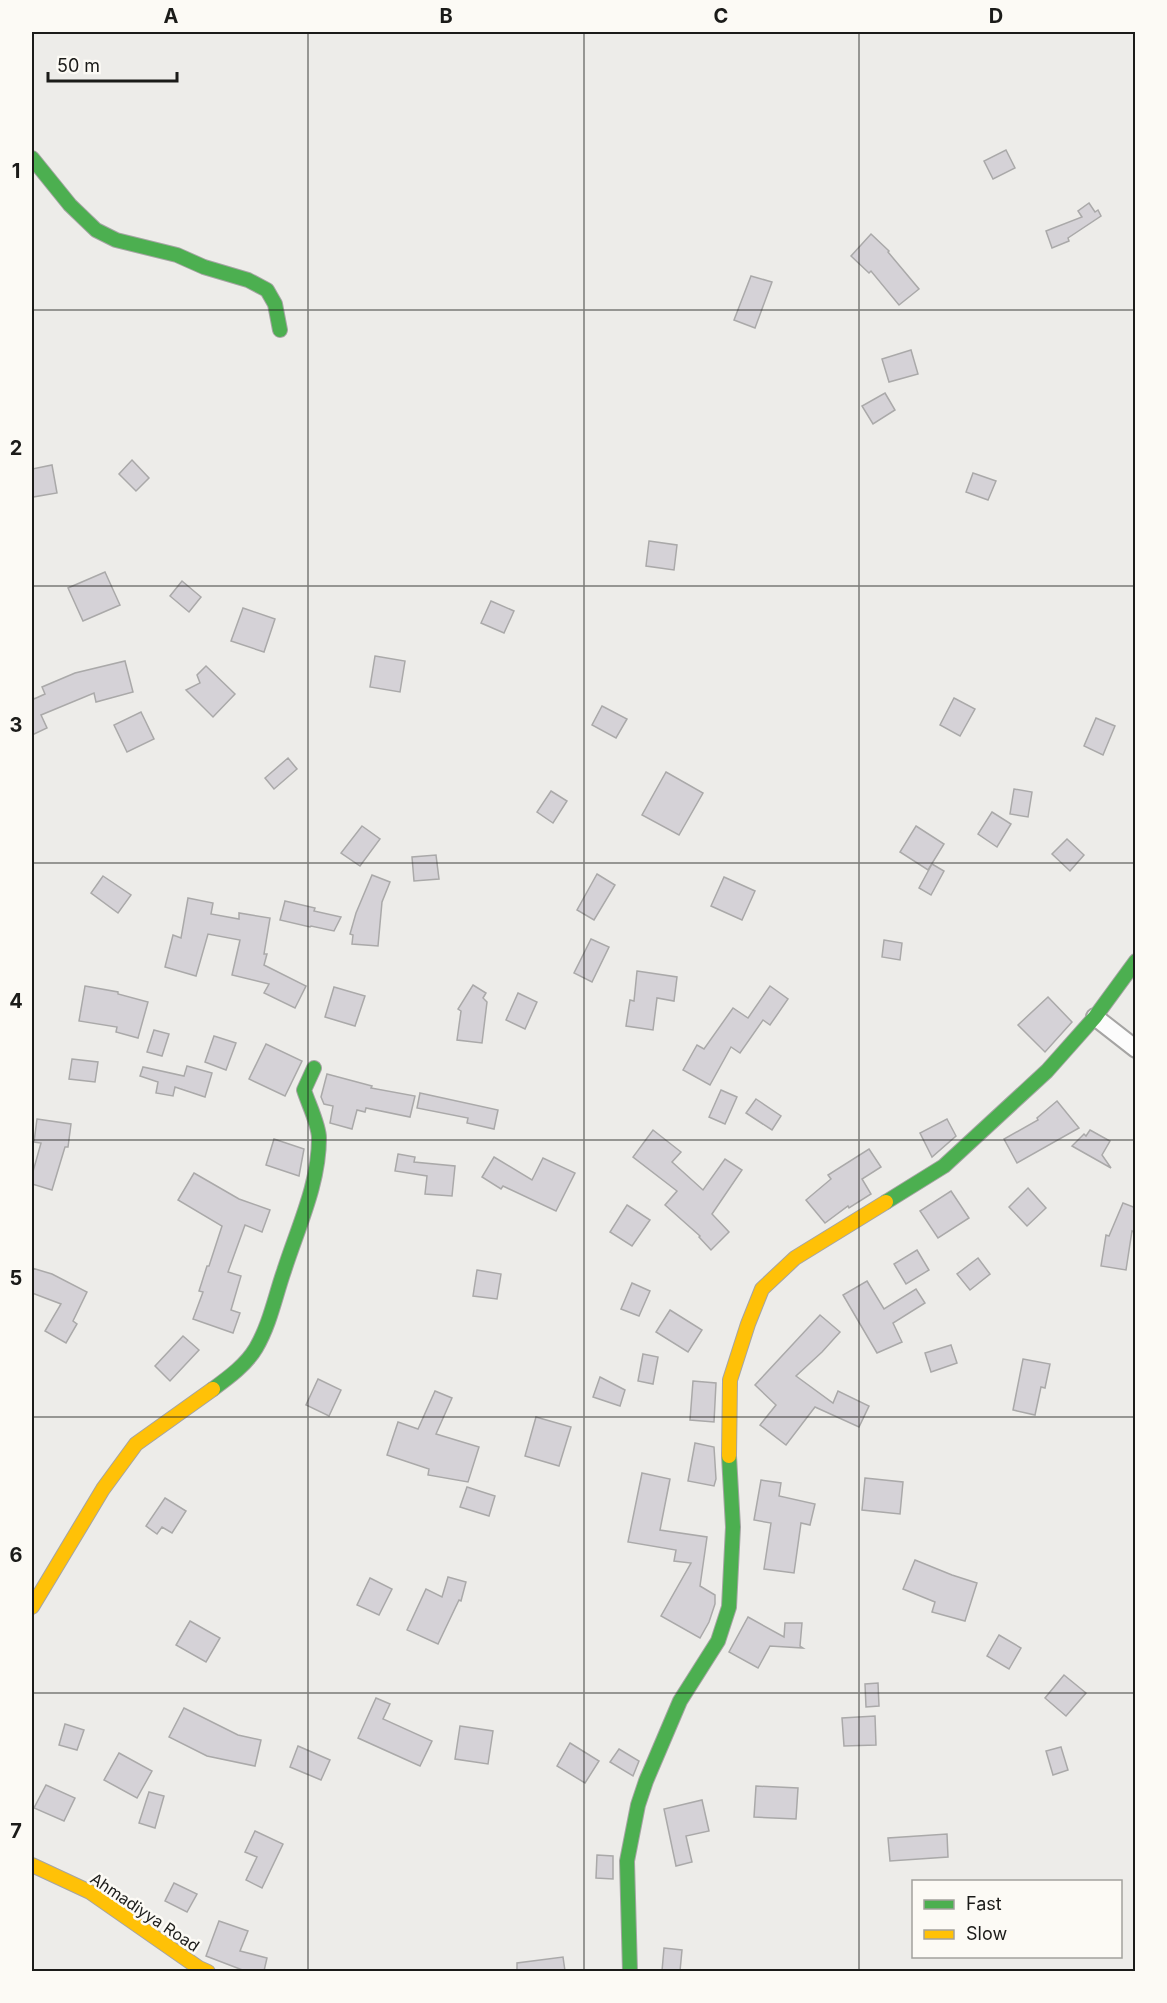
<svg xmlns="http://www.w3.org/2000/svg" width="1167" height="2003" font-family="Inter,sans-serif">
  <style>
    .building { fill: #d5d2d7; stroke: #aaa9a9; stroke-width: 1.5 }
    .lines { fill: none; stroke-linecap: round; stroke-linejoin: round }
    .street-casing { stroke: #a5a4a3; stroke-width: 20 }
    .fast-casing { stroke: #a5a4a3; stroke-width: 16 }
    .slow-casing { stroke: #a5a4a3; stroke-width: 16 }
    .street { stroke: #fcfcfc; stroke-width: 16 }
    .fast { stroke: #4caf50; stroke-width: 14 }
    .slow { stroke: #ffc107; stroke-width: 14 }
    .grid { fill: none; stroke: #1b1b19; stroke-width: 1.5; stroke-opacity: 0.55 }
    .labels { text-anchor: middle; stroke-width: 5; stroke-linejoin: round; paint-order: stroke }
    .street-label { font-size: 16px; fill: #1b1b19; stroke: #fcfaf5 }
    .neatline { fill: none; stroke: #1b1b19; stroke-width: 2 }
    .grid-label { font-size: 20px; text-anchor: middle; font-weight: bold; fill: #1b1b19 }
  </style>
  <rect width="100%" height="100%" fill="#edece9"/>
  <g class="building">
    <polygon points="1006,150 1015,168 993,179 984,161"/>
    <polygon points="1089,203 1095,212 1098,210 1101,216 1068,238 1069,241 1052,248 1046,231 1082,217 1078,211"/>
    <polygon points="871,234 889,251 888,252 919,289 899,305 871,271 869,273 851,256"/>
    <polygon points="751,276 772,282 755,328 734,320"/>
    <polygon points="911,350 918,374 889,382 882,359"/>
    <polygon points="885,393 895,410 873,424 862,406"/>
    <polygon points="132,460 149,478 136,491 119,474"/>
    <polygon points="52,465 57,493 33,497 32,469"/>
    <polygon points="973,473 996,481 988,500 966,492"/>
    <polygon points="649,541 677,545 674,570 646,566"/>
    <polygon points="105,572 120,605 83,621 68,588"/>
    <polygon points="182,581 201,597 189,612 170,596"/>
    <polygon points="491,601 514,611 504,633 481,623"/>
    <polygon points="243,608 275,619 264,652 231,641"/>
    <polygon points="375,656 405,661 400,692 370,687"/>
    <polygon points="125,661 133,692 96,702 94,693 41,715 47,728 32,735 32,694 34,699 45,694 42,687 75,673"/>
    <polygon points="206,666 235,694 213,717 186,690 200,683 197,675"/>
    <polygon points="954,698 975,709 960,736 940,725"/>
    <polygon points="602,706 627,719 616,738 592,725"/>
    <polygon points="141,712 154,739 127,752 114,725"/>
    <polygon points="1096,718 1115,726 1103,755 1084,746"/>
    <polygon points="288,758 297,769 274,789 265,778"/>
    <polygon points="666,772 703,793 679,835 642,815"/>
    <polygon points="1014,789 1032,792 1028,817 1010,814"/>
    <polygon points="551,791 567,801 553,823 537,812"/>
    <polygon points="992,812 1011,824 997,847 978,834"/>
    <polygon points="362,826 380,839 360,866 341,853"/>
    <polygon points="916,826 944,844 928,870 900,852"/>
    <polygon points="1067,839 1084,855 1070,871 1052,854"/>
    <polygon points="436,855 439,879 414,881 412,857"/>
    <polygon points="932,864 944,871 931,895 919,888"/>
    <polygon points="597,874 615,885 594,920 577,910"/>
    <polygon points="372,875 390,882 382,902 378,946 352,944 353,935 350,934 356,913"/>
    <polygon points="103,876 131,895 118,913 91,893"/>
    <polygon points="724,877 755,891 742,920 711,906"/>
    <polygon points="188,898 213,903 211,914 239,919 239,913 270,918 264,954 267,954 264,965 306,986 295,1008 264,993 269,984 232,975 240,940 208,934 196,976 165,967 173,935 181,938"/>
    <polygon points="285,901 315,908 314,911 341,917 334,931 311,926 310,927 280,920"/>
    <polygon points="591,939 609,947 592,982 574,973"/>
    <polygon points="884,940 902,943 900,960 882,957"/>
    <polygon points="637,971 677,977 674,1001 657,998 653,1030 626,1026 630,1000 634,1001"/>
    <polygon points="473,985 486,993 483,998 487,1002 482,1043 457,1040 461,1011 458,1009"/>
    <polygon points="85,986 118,992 118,994 148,1002 138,1038 116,1032 117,1027 79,1021"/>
    <polygon points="770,986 788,999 770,1025 763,1020 740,1053 731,1047 710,1085 683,1070 697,1045 704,1049 733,1008 748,1018"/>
    <polygon points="334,987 365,996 355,1026 325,1017"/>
    <polygon points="518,993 537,1002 525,1029 506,1020"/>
    <polygon points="1048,997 1072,1022 1045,1052 1018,1025"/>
    <polygon points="154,1030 169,1034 162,1056 147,1052"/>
    <polygon points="214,1036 236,1043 226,1070 205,1062"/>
    <polygon points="266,1044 302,1061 285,1096 249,1079"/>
    <polygon points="72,1059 98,1062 95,1082 69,1079"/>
    <polygon points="187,1066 212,1073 205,1097 175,1087 173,1096 156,1093 158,1082 140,1076 143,1067 184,1076"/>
    <polygon points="327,1074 372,1086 371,1088 415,1096 410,1117 366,1108 365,1112 357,1110 352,1129 330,1123 333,1106 324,1104 321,1097"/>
    <polygon points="721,1090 737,1097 725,1124 709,1117"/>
    <polygon points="420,1093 498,1110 494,1129 467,1123 468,1118 417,1108"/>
    <polygon points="756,1099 781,1116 772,1130 746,1113"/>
    <polygon points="1057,1101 1079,1128 1017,1163 1004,1139 1038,1120 1037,1118"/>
    <polygon points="37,1119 71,1124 68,1147 65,1147 52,1190 32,1184 32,1175 41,1143 34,1142"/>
    <polygon points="947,1119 956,1136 932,1157 920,1133"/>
    <polygon points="653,1130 681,1152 672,1162 703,1190 725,1159 742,1170 712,1214 729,1232 711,1250 699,1237 700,1236 665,1205 677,1191 633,1157"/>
    <polygon points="1090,1130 1110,1141 1102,1155 1111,1168 1072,1146 1084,1134 1086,1136"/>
    <polygon points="274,1139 304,1149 299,1176 266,1165"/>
    <polygon points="869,1149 881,1167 862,1179 871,1194 849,1208 848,1206 825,1223 806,1200 831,1179 828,1175"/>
    <polygon points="398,1154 415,1157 414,1162 455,1166 452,1196 425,1194 427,1176 395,1171"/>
    <polygon points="494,1157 532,1180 543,1158 575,1173 556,1211 503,1186 501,1189 482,1177"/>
    <polygon points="194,1173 239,1199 270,1210 262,1232 245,1225 228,1272 241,1276 231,1310 240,1313 233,1333 193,1319 203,1292 199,1291 207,1266 209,1266 222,1226 178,1200"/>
    <polygon points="1028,1188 1046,1208 1027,1226 1009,1207"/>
    <polygon points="951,1191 969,1218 938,1238 920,1211"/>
    <polygon points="1123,1203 1136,1208 1136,1233 1132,1231 1126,1270 1101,1266 1106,1235 1109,1236"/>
    <polygon points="627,1205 650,1220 632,1246 610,1232"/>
    <polygon points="917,1250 929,1270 906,1284 894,1264"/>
    <polygon points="978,1258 990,1274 970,1290 957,1274"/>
    <polygon points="32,1268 52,1274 87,1292 73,1321 77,1324 66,1343 45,1331 61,1304 32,1293"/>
    <polygon points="477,1270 501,1274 497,1299 473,1296"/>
    <polygon points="867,1281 884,1309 916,1289 925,1303 893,1323 902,1342 877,1353 843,1295"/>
    <polygon points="632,1283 650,1291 639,1316 621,1309"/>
    <polygon points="670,1310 702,1330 688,1352 656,1332"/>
    <polygon points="820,1315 840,1332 822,1352 796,1376 833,1403 838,1391 869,1406 859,1427 815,1407 786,1445 760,1425 776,1405 755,1385"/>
    <polygon points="183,1336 199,1350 170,1381 155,1366"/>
    <polygon points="951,1345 957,1363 931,1372 925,1353"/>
    <polygon points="643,1354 658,1357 653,1384 638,1381"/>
    <polygon points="1023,1359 1050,1364 1045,1388 1041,1387 1035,1415 1013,1410"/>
    <polygon points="600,1377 625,1390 620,1406 593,1397"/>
    <polygon points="318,1379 341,1390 329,1416 306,1405"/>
    <polygon points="693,1381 716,1383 714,1422 690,1420"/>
    <polygon points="435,1391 452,1398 436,1434 479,1447 468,1482 428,1475 429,1469 387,1455 398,1422 418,1429"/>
    <polygon points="536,1417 571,1427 559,1466 525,1456"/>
    <polygon points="695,1443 714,1447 716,1479 714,1486 688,1481"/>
    <polygon points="642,1473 670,1479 660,1530 707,1537 700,1586 715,1595 715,1604 709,1622 700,1638 661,1616 691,1563 674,1561 676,1550 628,1542"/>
    <polygon points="865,1478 903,1482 900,1514 862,1510"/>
    <polygon points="761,1480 781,1483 779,1496 815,1504 810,1525 801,1523 794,1573 764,1569 771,1523 754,1520"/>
    <polygon points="467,1487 495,1496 489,1516 460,1507"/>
    <polygon points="165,1498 186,1511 172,1533 162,1527 157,1534 146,1526"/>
    <polygon points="915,1560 952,1575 977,1583 965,1621 932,1612 935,1602 903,1589"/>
    <polygon points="448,1577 466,1582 461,1601 459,1600 438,1644 407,1630 426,1589 442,1597"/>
    <polygon points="370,1578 392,1589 379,1615 357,1605"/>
    <polygon points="748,1617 784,1637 785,1623 802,1623 800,1646 803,1648 770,1646 758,1668 729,1652"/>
    <polygon points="190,1621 220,1638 206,1662 176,1645"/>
    <polygon points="999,1635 1021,1648 1009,1669 987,1656"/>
    <polygon points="1064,1675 1086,1693 1066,1716 1045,1698"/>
    <polygon points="878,1683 879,1706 866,1707 865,1684"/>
    <polygon points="376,1698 390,1704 383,1719 432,1741 420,1766 358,1738"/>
    <polygon points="184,1708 238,1735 261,1740 255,1766 207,1756 169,1737"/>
    <polygon points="875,1716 876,1745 844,1746 842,1718"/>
    <polygon points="65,1724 84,1730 77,1750 59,1745"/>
    <polygon points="460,1726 493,1731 488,1764 455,1759"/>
    <polygon points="570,1743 599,1761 585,1783 557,1766"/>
    <polygon points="298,1746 330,1760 321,1780 290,1767"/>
    <polygon points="1061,1747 1068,1770 1053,1775 1046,1751"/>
    <polygon points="619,1749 639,1761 633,1776 610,1762"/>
    <polygon points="119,1753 152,1771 137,1798 104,1780"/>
    <polygon points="46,1785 75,1798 64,1821 34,1808"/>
    <polygon points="756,1786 798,1788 796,1819 754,1817"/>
    <polygon points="149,1792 164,1796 155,1828 139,1823"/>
    <polygon points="702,1800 709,1831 686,1836 692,1862 676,1866 664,1809"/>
    <polygon points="255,1831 283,1844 262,1888 246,1880 257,1857 245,1852"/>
    <polygon points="947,1834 948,1857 890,1861 888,1838"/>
    <polygon points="597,1855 613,1856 613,1879 596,1878"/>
    <polygon points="174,1883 197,1894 187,1912 165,1901"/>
    <polygon points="219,1921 248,1931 240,1951 267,1958 264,1971 245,1971 206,1956"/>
    <polygon points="664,1948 682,1950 680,1971 662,1971"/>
    <polygon points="563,1957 565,1971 517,1971 517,1963"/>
  </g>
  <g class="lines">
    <g class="street-casing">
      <polyline id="street" points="1095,1017 1136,1049"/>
    </g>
    <g class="fast-casing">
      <g id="fast">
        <polyline points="32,158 70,205 96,230 116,240 177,255 204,267 248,280 267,290 275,304 280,330"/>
        <polyline points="886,1202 944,1166 1047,1071 1095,1017 1136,961"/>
        <path d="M 213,1389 C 228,1378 246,1365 256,1348 C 270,1324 275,1297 284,1271 C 298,1227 319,1184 319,1138 C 319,1125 308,1103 304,1090 L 314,1068"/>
        <polyline points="630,1972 627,1861 638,1805 646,1781 680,1701 718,1641 729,1607 733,1527 729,1456"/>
      </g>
    </g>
    <g class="slow-casing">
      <g id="slow">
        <polyline points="729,1456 730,1380 748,1324 762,1289 795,1258 886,1202"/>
        <polyline points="32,1607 103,1489 136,1444 213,1389"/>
        <polyline points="32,1865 90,1892 199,1968 208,1972"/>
      </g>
    </g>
    <use href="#street" class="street"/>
    <use href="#fast" class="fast"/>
    <use href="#slow" class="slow"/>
  </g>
  <path class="grid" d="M 308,32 L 308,1972M 584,32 L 584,1972M 859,32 L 859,1972M 32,310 L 1136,310M 32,586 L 1136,586M 32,863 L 1136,863M 32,1140 L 1136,1140M 32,1417 L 1136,1417M 32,1693 L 1136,1693"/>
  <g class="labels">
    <g class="street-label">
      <text transform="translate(145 1912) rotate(34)" y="6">Ahmadiyya Road</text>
    </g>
  </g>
  <rect width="1167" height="2003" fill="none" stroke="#fcfaf5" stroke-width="66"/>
  <rect x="912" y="1880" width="210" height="78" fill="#fcfaf5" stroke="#a2a19d" stroke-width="1.5"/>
  <rect x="924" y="1900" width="30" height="9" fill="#4caf50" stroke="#a2a19d" stroke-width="1.5"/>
  <text x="966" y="1910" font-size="18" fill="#1b1b19">Fast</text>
  <rect x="924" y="1930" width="30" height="9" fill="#ffc107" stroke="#a2a19d" stroke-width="1.5"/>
  <text x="966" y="1940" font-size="18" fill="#1b1b19">Slow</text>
  <path d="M48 72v9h129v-9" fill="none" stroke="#1b1b19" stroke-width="3"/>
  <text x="57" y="72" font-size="18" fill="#1b1b19" stroke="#fcfaf5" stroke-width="4.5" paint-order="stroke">50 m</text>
  <rect x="33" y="33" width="1101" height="1937" class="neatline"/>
  <g class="grid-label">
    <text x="171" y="23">A</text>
    <text x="446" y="23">B</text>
    <text x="721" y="23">C</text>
    <text x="996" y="23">D</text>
    <text x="16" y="178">1</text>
    <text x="16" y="455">2</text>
    <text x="16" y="732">3</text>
    <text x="16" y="1008">4</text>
    <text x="16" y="1285">5</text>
    <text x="16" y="1562">6</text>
    <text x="16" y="1838">7</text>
  </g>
</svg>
